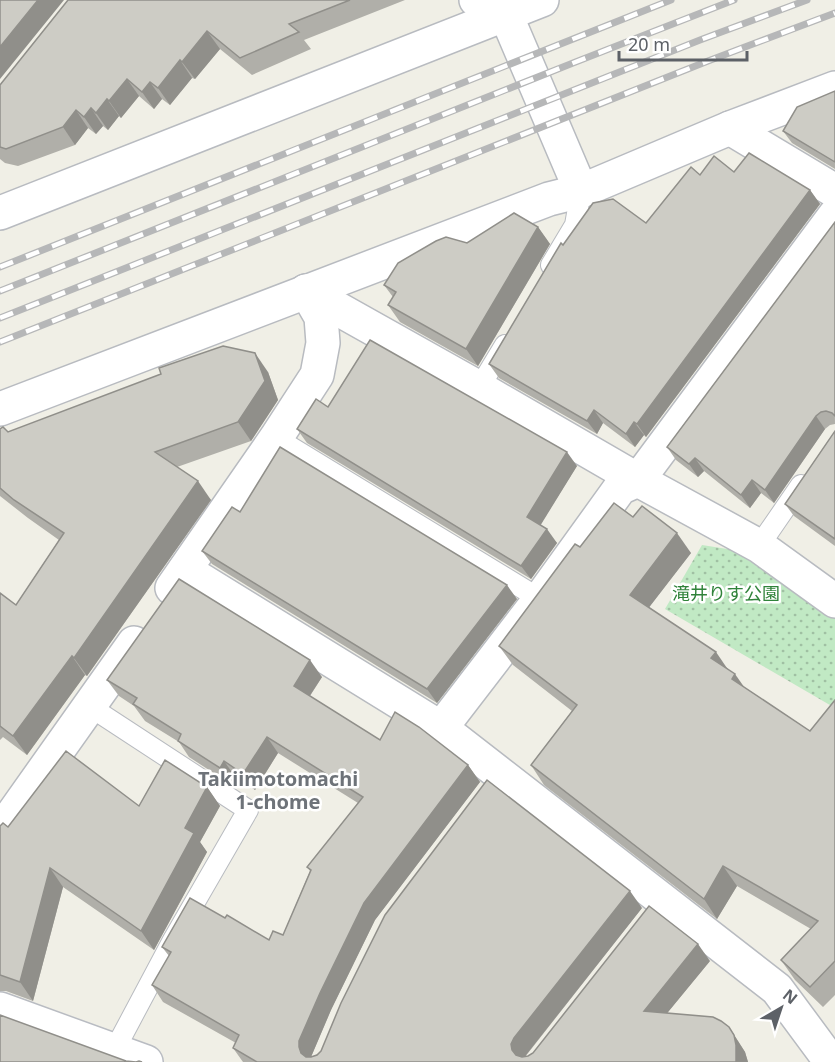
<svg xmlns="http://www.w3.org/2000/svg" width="835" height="1062" font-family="'Noto Sans','Noto Sans JP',sans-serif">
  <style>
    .park { fill: url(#park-dots) }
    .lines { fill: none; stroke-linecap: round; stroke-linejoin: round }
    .lane-casing { stroke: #b8bbc0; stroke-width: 22 }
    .street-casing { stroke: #b8bbc0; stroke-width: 36 }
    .secondary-casing { stroke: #b9bcc2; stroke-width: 36 }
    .lane { stroke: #fff; stroke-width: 20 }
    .street { stroke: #fff; stroke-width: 33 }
    .secondary { stroke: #fff; stroke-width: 33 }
    .rail-casing { stroke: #b6b7b8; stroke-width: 7 }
    .rail { stroke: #fff; stroke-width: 4.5; stroke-dasharray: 14; stroke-linecap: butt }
    .wall { fill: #b0afa9 }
    .shaded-wall { fill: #908f8a }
    .building { fill: #cdccc5; stroke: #908f8a; stroke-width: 1.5 }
    .labels { text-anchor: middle; stroke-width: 5; stroke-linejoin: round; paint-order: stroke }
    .park-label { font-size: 18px; fill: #30833a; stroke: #fff }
    .neighbourhood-label { font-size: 20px; font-weight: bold; fill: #6e7379; stroke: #fff }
  </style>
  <defs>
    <pattern id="park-dots" width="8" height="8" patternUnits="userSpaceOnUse" patternTransform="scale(1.5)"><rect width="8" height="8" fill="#c1e9c4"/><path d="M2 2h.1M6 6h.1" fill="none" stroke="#a0c0a3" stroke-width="1.8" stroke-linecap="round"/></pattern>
  </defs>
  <rect width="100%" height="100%" fill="#f0efe6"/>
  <polygon class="park" points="702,545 740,551 835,617 835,708 665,609"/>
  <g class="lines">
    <g class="lane-casing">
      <g id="lane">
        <polyline points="551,265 575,225 581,191"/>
        <polyline points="479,388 505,345"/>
        <polyline points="276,438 540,599"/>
        <polyline points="759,546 801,485"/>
        <polyline points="89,706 248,810 173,940 114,1051"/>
      </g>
    </g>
    <g class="street-casing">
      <g id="street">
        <polyline points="476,0 506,15 581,191"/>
        <polyline points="730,128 835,191"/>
        <polyline points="0,213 542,0"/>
        <polyline points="306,291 479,388 638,480 759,546 835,601"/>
        <polyline points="0,409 549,199 581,191 730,128 835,88"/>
        <polyline points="185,570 441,728 777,989 831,1062"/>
        <polyline points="172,588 276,438 317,375 323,343 321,317 306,291"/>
        <polyline points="441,728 540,599 620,488 638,480 835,215"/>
        <polyline points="0,832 134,643"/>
      </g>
    </g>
    <g class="secondary-casing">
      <polyline id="secondary" points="0,1009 146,1062"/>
    </g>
    <use href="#lane" class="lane"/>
    <use href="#street" class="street"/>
    <use href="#secondary" class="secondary"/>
    <g class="rail-casing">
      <g id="rail">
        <polyline points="0,267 671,0"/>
        <polyline points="0,291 573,63 734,0"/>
        <polyline points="0,318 700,40 807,0"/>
        <polyline points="0,342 708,61 835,13"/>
      </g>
    </g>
    <use href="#rail" class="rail"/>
  </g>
  <g class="wall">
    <polygon points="68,0 405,0 304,40 311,49 252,75 220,49 195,79 192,78 170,105 162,99 154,109 139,96 121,118 119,116 108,130 103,126 96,134 88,128 75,145 18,166 5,163 0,159 0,85"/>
    <polygon points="835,91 835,169 792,143 783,131"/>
    <polygon points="734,172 810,190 820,204 646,437 644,435 635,447 603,423 597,434 499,378 489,364 563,245 646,223 700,175"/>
    <polygon points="835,222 835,424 830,425 825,429 774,503 761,493 750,508 704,471 698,477 676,460 667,447"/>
    <polygon points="538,227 550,244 478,366 400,322 388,305 393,297 384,285 467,243"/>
    <polygon points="268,372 278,400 251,441 177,467 211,500 87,676 85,675 27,755 3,737 0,740 0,593 16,605 59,540 28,518 0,496 0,429 8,432"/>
    <polygon points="328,407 577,466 540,525 557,543 531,579 307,443 297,429"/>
    <polygon points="835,431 835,546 794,516 785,504"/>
    <polygon points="240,512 517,599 437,703 212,564 202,551"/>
    <polygon points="633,517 691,553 649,607 728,669 745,688 810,731 835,700 835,995 823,1007 795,980 781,960 811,929 737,886 717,919 544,785 531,765 572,711 513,665 499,646 580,547"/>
    <polygon points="322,677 310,696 380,740 468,765 480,782 375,920 331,1010 311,1057 642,908 525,1057 528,1056 710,961 667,1013 729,1027 745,1052 748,1062 243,1062 233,1048 236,1043 163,1002 152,985 169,956 162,947 225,918 269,940 283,935 310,871 307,867 358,803 278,753 255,790 236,778 232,785 189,757 179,742 145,721 134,706 119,696 107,680"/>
    <polygon points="207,787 220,806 200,842 207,852 154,950 63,887 33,1001 6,991 0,991 0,826 8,827 139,806"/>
  </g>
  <g class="shaded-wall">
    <polygon points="38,0 64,0 0,79 0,47"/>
    <polygon points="207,31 220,49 195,79 182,62"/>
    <polygon points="180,60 192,78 170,105 158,88"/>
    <polygon points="127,79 139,96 121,118 109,101"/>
    <polygon points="150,82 162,99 154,109 142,92"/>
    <polygon points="107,99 119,116 108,130 96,113"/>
    <polygon points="91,108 103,126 96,134 84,117"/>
    <polygon points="76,110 88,128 75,145 63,127"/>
    <polygon points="810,190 820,204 646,437 637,424"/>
    <polygon points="538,227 550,244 478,366 466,349"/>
    <polygon points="255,353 268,372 278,400 251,441 238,422"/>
    <polygon points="594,410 603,423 597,434 587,421"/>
    <polygon points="816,416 825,429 774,503 765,490"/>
    <polygon points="634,422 644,435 635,447 626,434"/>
    <polygon points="567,452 577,466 537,531 527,517"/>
    <polygon points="695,458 704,471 698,477 689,464"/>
    <polygon points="752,480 761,493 750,508 741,495"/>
    <polygon points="198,481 211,500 87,676 74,658"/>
    <polygon points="547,529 557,543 531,579 521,566"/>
    <polygon points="677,533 691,553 644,614 630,595"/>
    <polygon points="507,585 517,599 437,703 427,689"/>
    <polygon points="716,652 729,671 711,658"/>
    <polygon points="72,656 85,675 27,755 13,736"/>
    <polygon points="310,660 322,677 305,703 294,686"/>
    <polygon points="735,674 749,694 732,679"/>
    <polygon points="267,737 278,753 255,790 243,774"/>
    <polygon points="224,761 236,778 232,785 220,768"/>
    <polygon points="468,765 480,782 375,920 331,1010 311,1057 310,1062 301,1053 299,1047 299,1041 320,993 364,903"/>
    <polygon points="207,787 220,806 200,842 207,852 154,950 141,931 185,828"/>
    <polygon points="723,866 737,886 717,919 704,899"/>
    <polygon points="50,868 63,887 33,1001 20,982"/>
    <polygon points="630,891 642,908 526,1055 523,1062 512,1050 511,1044 514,1038"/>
    <polygon points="698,944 710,961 655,1028 644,1011"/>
    <polygon points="729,1027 745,1052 748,1062 736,1062"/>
  </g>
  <g class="building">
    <polygon points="0,0 38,0 0,47"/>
    <polygon points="68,0 350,0 289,24 299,32 240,58 207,31 182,62 180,60 158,88 150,82 142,92 127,79 109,101 107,99 96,113 91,108 84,117 76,110 63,127 6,149 0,147 0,85"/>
    <polygon points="835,91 835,162 783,131 797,107"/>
    <polygon points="749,153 810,190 637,424 634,422 626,434 594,410 587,421 489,364 561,243 563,245 593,203 613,199 646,223 691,167 700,175 714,156 734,172"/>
    <polygon points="514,213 538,227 466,349 388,305 396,292 384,285 398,263 436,241 446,237 467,243"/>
    <polygon points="835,222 835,416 832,413 826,411 821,412 816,416 765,490 752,480 741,495 695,458 689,464 667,447"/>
    <polygon points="370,340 567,452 527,517 547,529 521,566 297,429 316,399 328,407"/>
    <polygon points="223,346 255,353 265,381 238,422 155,452 198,481 74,658 72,656 13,736 0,726 0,593 16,605 64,533 14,500 0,488 0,429 3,427 8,432 161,374 159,368"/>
    <polygon points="835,431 835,539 785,504"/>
    <polygon points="280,447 507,585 427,689 202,551 232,507 240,512"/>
    <polygon points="614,503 633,517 642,506 677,533 630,595 716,652 711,658 735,674 732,679 810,731 835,700 835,961 810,987 781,960 818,921 723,866 704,899 531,765 577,705 499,646 575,544 580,547"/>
    <polygon points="179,579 310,660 294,686 380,740 395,712 419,727 468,765 364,903 320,993 299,1041 299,1047 301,1053 306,1057 311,1057 317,1055 321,1051 341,1003 385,915 487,780 630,891 514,1038 511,1044 512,1050 516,1055 522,1057 528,1056 533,1053 649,906 698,944 644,1011 713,1017 721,1021 729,1027 734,1035 736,1045 736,1062 257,1062 233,1048 239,1035 152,985 171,952 162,947 190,898 225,918 227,915 269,940 273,931 283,935 311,870 307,867 363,797 267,737 243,774 224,761 220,768 178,741 181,734 133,704 137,698 107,680"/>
    <polygon points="66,751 139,806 165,760 207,787 185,828 194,833 141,931 50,868 20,982 0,975 0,826 3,823 8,827"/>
    <polygon points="0,1015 126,1061 136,1062 139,1061 142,1062 0,1062"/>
  </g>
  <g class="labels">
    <g class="park-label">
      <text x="726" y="600">滝井りす公園</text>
    </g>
    <g class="neighbourhood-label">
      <text x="278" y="786">Takiimotomachi<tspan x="278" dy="23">1-chome</tspan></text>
    </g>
  </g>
  <g transform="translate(781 1008) rotate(39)" stroke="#ffffff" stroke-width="4.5" paint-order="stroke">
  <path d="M0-4.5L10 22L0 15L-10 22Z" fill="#5d6167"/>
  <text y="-9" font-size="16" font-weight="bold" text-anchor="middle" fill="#5d6167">N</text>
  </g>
  <path d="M619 51v9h128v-9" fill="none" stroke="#5d6167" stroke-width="3"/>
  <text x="628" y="51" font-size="18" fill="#5d6167" stroke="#ffffff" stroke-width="4.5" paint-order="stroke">20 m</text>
</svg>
